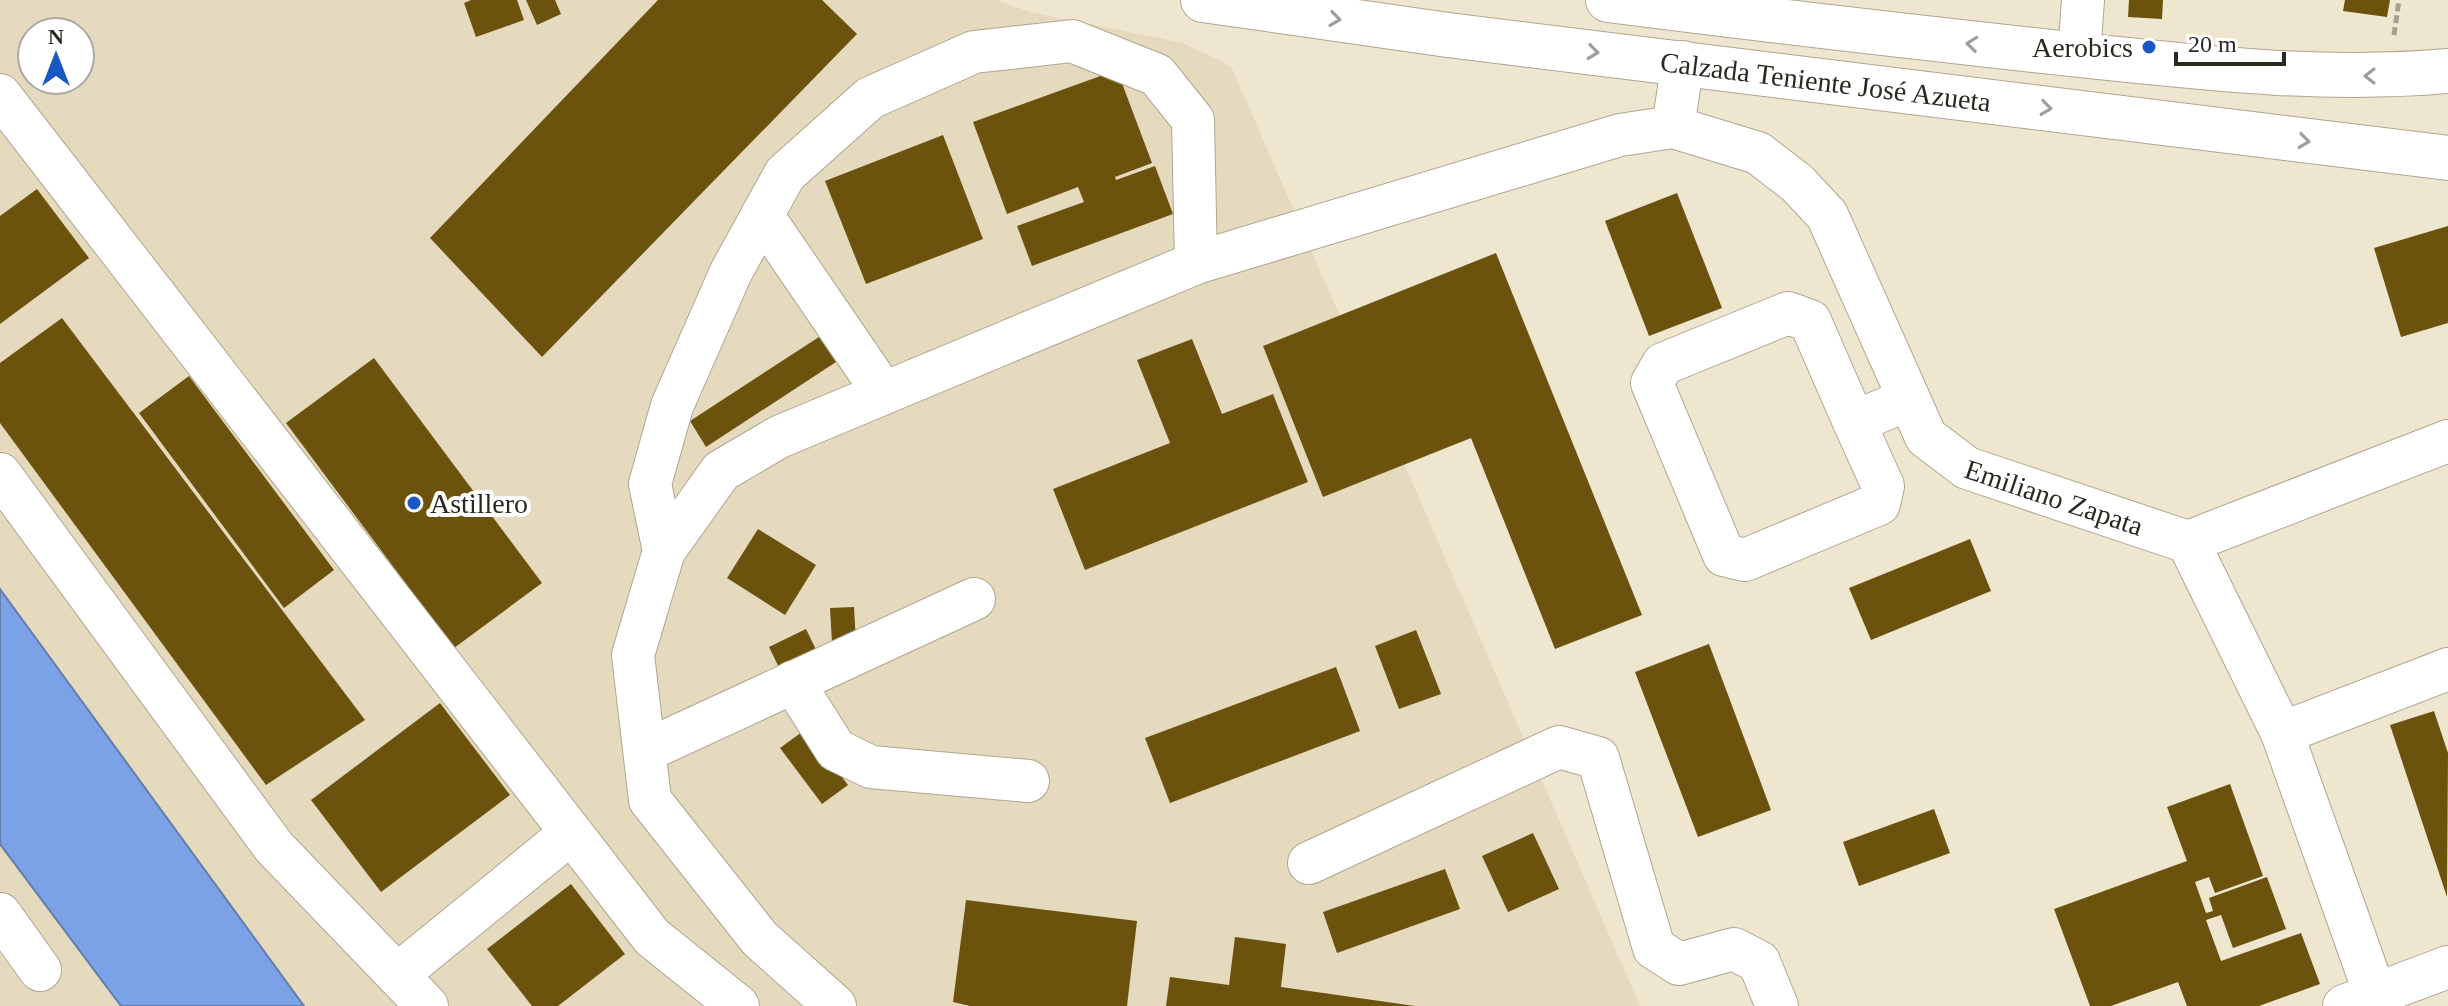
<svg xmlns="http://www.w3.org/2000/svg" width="2448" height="1006" font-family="'Times New Roman',serif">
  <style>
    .built { fill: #e5d9be; fill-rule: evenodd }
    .water { fill: #7ba2e6; stroke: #637dab; stroke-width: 2 }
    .building { fill: #6b530e }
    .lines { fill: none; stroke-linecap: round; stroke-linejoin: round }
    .minor-casing { stroke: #afa692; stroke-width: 44 }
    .major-casing { stroke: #afa692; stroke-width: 46 }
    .path { stroke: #a6a08f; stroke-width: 5; stroke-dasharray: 8 4; stroke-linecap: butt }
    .minor { stroke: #fff; stroke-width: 42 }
    .major { stroke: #fff; stroke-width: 44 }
    .oneway { stroke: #a09e9b }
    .poi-dot { fill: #1b58c4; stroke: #fff; stroke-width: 3 }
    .labels { text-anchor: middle; stroke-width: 8; stroke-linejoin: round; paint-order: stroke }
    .poi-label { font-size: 28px; fill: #2b2820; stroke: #fff; text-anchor: end }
    .street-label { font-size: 28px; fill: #2b2820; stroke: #fff }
  </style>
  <rect width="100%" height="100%" fill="#efe6d0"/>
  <path class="built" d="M 0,0 L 996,0 L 1030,12 L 1183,43 L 1231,66 L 1640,1006 L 0,1006 ZM 32,32 L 80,32 L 80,80 L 32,80 Z"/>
  <polygon class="water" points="0,589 304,1006 121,1006 0,844"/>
  <g class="building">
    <polygon points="471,0 517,0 524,20 476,37 464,3"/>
    <polygon points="526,0 555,0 561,14 537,25"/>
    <polygon points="658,0 822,0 857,34 542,357 430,238"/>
    <polygon points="2129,0 2163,0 2162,19 2128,17"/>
    <polygon points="2345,0 2390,0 2387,17 2343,11"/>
    <polygon points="1117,70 1152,163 1115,177 1116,180 1155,166 1173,214 1032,266 1017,226 1084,202 1078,187 1007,214 973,122"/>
    <polygon points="943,135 983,239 866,284 825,181"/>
    <polygon points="37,189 89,258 0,324 0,216"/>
    <polygon points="1677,193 1722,308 1649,336 1605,221"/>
    <polygon points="2448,226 2448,323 2401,337 2374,248"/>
    <polygon points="1496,253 1642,615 1555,649 1471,438 1323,497 1263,346"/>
    <polygon points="62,318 365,720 266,785 0,423 0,363"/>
    <polygon points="819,337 836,362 706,447 690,421"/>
    <polygon points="1192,339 1222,414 1273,394 1308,482 1085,570 1053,489 1170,443 1137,360"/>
    <polygon points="374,358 542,583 454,648 286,423"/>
    <polygon points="189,376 334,570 284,608 139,413"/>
    <polygon points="758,529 816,565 785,615 727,578"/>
    <polygon points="1970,539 1991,591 1871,640 1849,588"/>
    <polygon points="854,607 856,642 832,643 830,608"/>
    <polygon points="806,629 820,658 783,676 769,647"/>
    <polygon points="1416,630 1441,694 1399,709 1375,646"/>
    <polygon points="1709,644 1771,810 1698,837 1635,672"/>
    <polygon points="1336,667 1360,731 1170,803 1145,738"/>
    <polygon points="440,703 510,795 381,892 311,800"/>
    <polygon points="2434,711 2448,753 2447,897 2390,725"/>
    <polygon points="806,729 848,785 822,804 780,748"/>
    <polygon points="2230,784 2263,876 2215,893 2209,877 2195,882 2206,913 2213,911 2209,898 2267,877 2286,929 2233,948 2221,915 2206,920 2221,961 2301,933 2320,984 2259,1006 2187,1006 2178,982 2111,1006 2090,1006 2054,909 2187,861 2167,807"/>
    <polygon points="1934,809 1950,853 1859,886 1843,842"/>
    <polygon points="1533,833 1559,889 1508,912 1482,856"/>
    <polygon points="1445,869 1460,909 1337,953 1323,912"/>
    <polygon points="571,884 625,954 558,1006 532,1006 487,949"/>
    <polygon points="966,900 1137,921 1127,1006 970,1006 953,1002"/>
    <polygon points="1235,937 1286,944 1281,987 1415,1006 1166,1006 1170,977 1229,985"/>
  </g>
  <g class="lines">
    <g class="minor-casing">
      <g id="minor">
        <polyline points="2079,55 2083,0"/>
        <path id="s1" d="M 1683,62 L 1673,127 L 1758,153 L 1797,183 L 1827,215 L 1926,437 L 1967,468 L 2188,542 L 2282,733 L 2375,994"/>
        <polyline points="0,95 652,937 738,1006"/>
        <polyline points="762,215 883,392"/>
        <polyline points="1854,422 1810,321 1788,313 1663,364 1652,383 1724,555 1745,560 1879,504 1883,486 1854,422 1907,400"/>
        <polyline points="0,474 274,847 427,1006"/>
        <polyline points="2188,542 2448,441"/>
        <polyline points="664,551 650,484 672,406 731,272 785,174 870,98 974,52 1072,41 1157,75 1193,120 1196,263"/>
        <polyline points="793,682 836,750 871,767 1028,781"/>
        <polyline points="2282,733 2448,669"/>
        <polyline points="645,751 974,599"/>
        <polyline points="1309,863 1559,747 1598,758 1654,948 1679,964 1734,949 1759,962 1777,1006"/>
        <polyline points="0,914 40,970"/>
        <polyline points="397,975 571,833"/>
        <polyline points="835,1006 760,939 650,800 633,655 664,551 721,471 779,437 1196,263 1620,135 1673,127"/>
        <polyline points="2344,1006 2448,967"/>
      </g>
    </g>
    <g class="major-casing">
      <g id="major">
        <path id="s2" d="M 1203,0 L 1448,35 L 2448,158"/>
        <path d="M 1608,0 C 1765,20 1922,38 2079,55 C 2204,68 2322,82 2448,71"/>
      </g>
    </g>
    <polyline class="path" points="2394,35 2399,0"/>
    <use href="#minor" class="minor"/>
    <use href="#major" class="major"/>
  </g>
  <defs><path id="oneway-chevron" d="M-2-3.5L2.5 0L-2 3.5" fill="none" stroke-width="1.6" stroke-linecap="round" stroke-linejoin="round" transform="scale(2)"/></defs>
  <g class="oneway">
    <use href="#oneway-chevron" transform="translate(1335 19) rotate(8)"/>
    <use href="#oneway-chevron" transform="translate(1972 44) rotate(-174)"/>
    <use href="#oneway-chevron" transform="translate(1593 52) rotate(7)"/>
    <use href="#oneway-chevron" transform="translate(2370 76) rotate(180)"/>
    <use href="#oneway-chevron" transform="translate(2046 108) rotate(7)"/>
    <use href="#oneway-chevron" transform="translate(2304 141) rotate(7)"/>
  </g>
  <g class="poi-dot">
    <circle cx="2149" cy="47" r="8"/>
    <circle cx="414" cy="503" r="8"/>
  </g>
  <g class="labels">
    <g class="poi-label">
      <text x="2133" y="57">Aerobics</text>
      <text x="430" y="513" text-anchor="start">Astillero</text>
    </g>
    <g class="street-label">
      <text dy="10" stroke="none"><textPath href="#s2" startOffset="628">Calzada Teniente José Azueta</textPath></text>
      <text dy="10" stroke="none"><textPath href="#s1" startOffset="634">Emiliano Zapata</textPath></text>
    </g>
  </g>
  <g transform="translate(56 56)"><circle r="38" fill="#ffffff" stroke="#aaa9a6" stroke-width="2"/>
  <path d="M0-6L14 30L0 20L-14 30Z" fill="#1b58c4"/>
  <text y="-12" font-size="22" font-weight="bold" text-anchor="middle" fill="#2b2820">N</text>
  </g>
  <path d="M2176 52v12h108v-12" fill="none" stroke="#2b2820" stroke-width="4"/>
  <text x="2188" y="52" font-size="24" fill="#2b2820" stroke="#ffffff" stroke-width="6" paint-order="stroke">20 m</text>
</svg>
